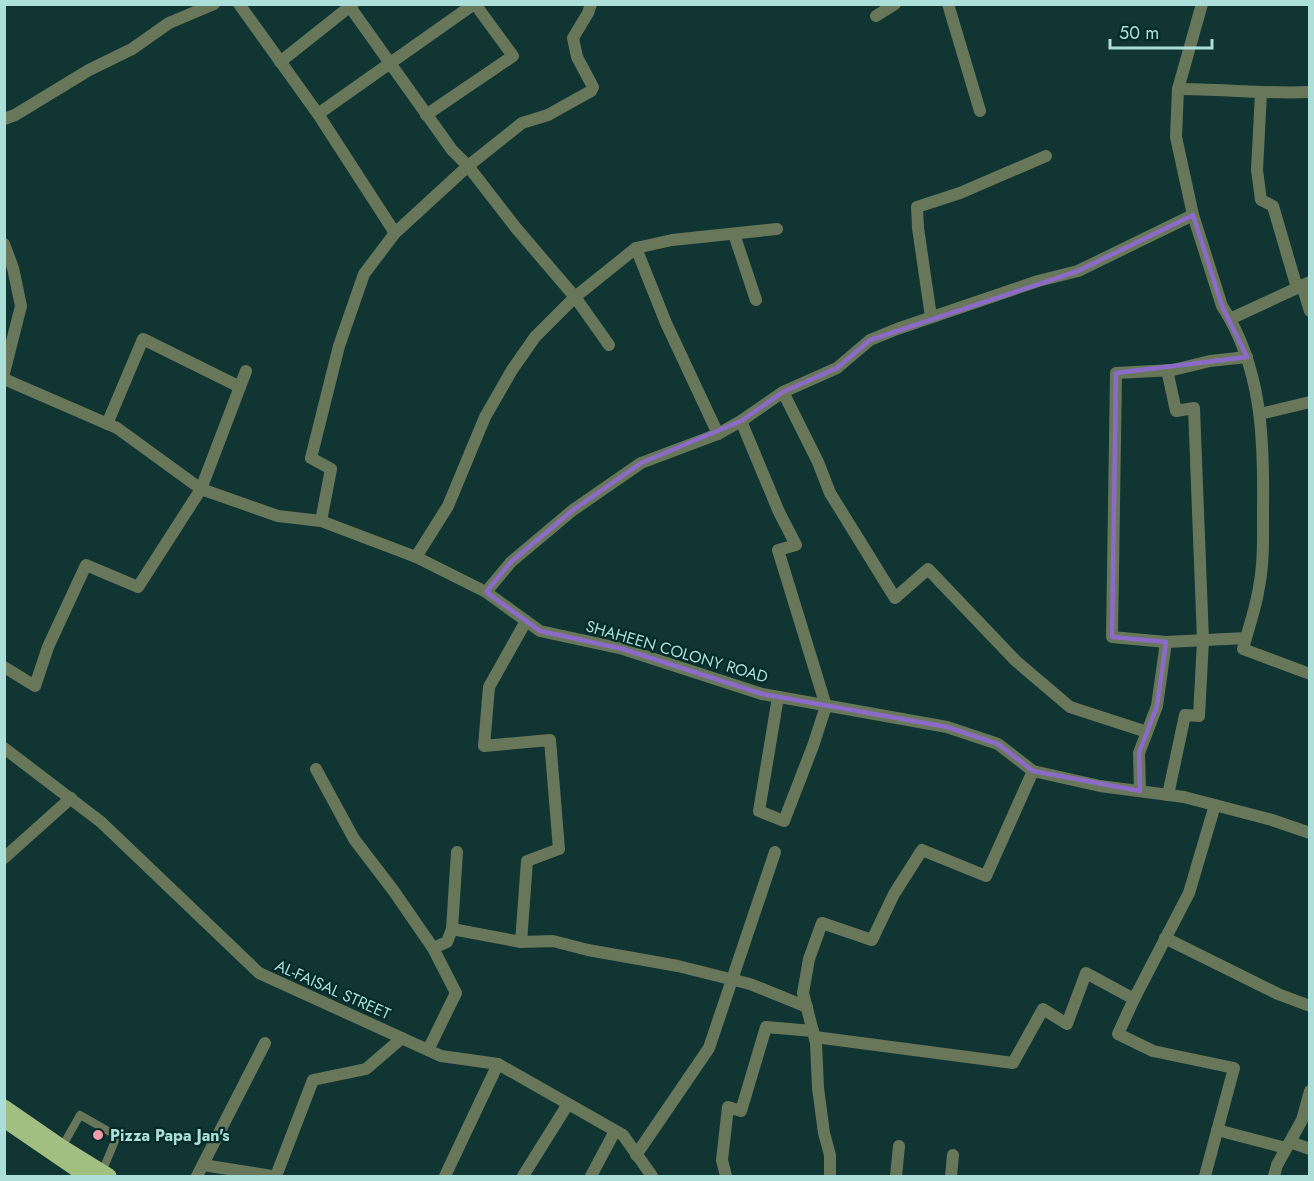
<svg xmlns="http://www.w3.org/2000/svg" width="1314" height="1181" font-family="Jost,sans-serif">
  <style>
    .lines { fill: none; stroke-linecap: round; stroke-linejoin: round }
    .lane { stroke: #687759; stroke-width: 8 }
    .street { stroke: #687759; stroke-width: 12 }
    .primary { stroke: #a1bf81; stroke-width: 15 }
    .marked { fill: none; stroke: #8c6bc8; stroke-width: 4.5; stroke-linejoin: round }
    .poi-dot { fill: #f39aa8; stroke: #042b29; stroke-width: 2 }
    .labels { text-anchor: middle; stroke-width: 4.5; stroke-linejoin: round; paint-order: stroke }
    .street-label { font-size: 16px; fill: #acdfda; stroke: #042b29 }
    .poi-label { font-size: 16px; font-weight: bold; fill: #acdfda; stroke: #042b29; text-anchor: start }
  </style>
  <rect width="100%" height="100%" fill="#103533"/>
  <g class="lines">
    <polyline class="lane" points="62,1147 80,1115 117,1136 102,1172"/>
    <g class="street">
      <polyline points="239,4 318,114 395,233"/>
      <polyline points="948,4 980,111"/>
      <path d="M 1202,4 L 1178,89 L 1176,137 L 1193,215 L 1222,306 C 1262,367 1264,439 1263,509 C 1263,535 1264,562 1259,587 C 1256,608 1248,629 1243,649 L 1310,674"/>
      <polyline points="350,7 452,150 468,166 516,228 575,297 609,345"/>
      <polyline points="876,16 895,4"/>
      <polyline points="280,62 353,4"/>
      <path d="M 1178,89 C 1222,89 1265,94 1310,92"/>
      <polyline points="1261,93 1257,170 1261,200 1273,206 1297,288"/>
      <polyline points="318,114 474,4"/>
      <polyline points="426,115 513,56 475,4"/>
      <polyline points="4,119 15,115 89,70 132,49 169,23 214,4"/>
      <polyline points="734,234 756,300"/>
      <polyline points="4,244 13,268 21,306 4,373"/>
      <polyline points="636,248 666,323 718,434"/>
      <polyline points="1302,285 1310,311"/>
      <polyline points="931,317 918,228 917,207 960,193 1046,156"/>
      <polyline points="1230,319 1310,282"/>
      <polyline points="1167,370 1176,411 1194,408 1203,640 1199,716 1185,715 1168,795"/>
      <polyline points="4,379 117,428 201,489 278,516 321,521 416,557 486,592 540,631 623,649 762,694 947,727 998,744 1033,771 1100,786 1184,797 1272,820 1310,833"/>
      <polyline points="783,392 818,462 830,493 895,598 928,569 1016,661 1070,707 1147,732"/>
      <polyline points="1260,414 1310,402"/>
      <polyline points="741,421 779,512 796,545 778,550 826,706 813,746 784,821 759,811 778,697"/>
      <polyline points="107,424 143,339 240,387"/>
      <polyline points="321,521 331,469 311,458 339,346 364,274 395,233 468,166 522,123 548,115 591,91 593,87 577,57 573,38 588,13 591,4"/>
      <polyline points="416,557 448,506 485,417 512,370 535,337 575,297 636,248 672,240 777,229"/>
      <polyline points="486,592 511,562 573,510 641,463 718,434 741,421 783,392 837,368 870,340 897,329 1038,281 1078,271 1193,215"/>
      <polyline points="526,621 489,687 484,746 550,740 559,849 527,861 521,942 553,941 588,950 678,966 750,984 807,1007"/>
      <polyline points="1166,642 1246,638"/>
      <polyline points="4,667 35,686 48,647 86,565 138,587 201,489 246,371"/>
      <polyline points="4,748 101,822 259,973 441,1056 498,1064 623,1135 652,1176"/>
      <polyline points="316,769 354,839 393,890 433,948 456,993 428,1050"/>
      <polyline points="1140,791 1139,753 1157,706 1166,642 1112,637 1116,373 1173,370 1210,361 1247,357"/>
      <polyline points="4,858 71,798"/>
      <polyline points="452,929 457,852"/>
      <polyline points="1165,938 1278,994 1310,1006"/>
      <polyline points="433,948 447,942 452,929 521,942"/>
      <polyline points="1134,999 1118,1034 1153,1051 1234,1068 1205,1176"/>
      <polyline points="815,1037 1013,1063 1043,1009 1067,1024 1086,973 1134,999 1189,893 1215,805"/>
      <polyline points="1217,1130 1286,1148"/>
      <polyline points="1290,1142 1310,1149"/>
      <polyline points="636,1155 709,1048 775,852"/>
      <polyline points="203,1165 272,1176"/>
      <polyline points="197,1176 265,1043"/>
      <polyline points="276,1176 313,1080 366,1069 402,1038"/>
      <polyline points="445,1176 498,1064"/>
      <polyline points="523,1176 568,1104"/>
      <polyline points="591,1176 615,1131"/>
      <polyline points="726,1176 722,1160 728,1107 741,1111 766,1027 813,1031"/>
      <polyline points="830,1176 830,1155 824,1133 818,1088 816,1043 803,993 809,959 822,923 872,940 894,894 922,850 986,876 1033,771"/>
      <polyline points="896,1176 899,1146"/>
      <polyline points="951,1176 953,1155"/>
      <polyline points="1274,1176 1277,1165 1302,1120 1310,1091"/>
    </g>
    <g class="primary">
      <polyline points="4,1107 62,1147 109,1176"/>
      <polyline points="4,1120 86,1176"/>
    </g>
  </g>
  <path class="marked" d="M 1193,215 L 1222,306 L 1247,357 L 1116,373 L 1112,637 L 1166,642 L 1157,706 L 1139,753 L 1140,791 L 1033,771 L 998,744 L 947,727 L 762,694 L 623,649 L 540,631 L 486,592 L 511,562 L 573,510 L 641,463 L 741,421 L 783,392 L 837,368 L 870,340 L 1078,271 Z"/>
  <circle class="poi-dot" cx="98" cy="1135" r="6"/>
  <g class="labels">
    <g class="street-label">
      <text transform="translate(677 651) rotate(16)" y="6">SHAHEEN COLONY ROAD</text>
      <text transform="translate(333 989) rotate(24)" y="6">AL-FAISAL STREET</text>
    </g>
    <g class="poi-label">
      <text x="110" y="1141">Pizza Papa Jan's</text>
    </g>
  </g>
  <rect width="1314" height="1181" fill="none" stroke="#acdfda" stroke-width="12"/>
  <path d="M1110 39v9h102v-9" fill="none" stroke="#acdfda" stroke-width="3"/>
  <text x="1119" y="39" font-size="18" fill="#acdfda" stroke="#042b29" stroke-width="4.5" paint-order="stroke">50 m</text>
</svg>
